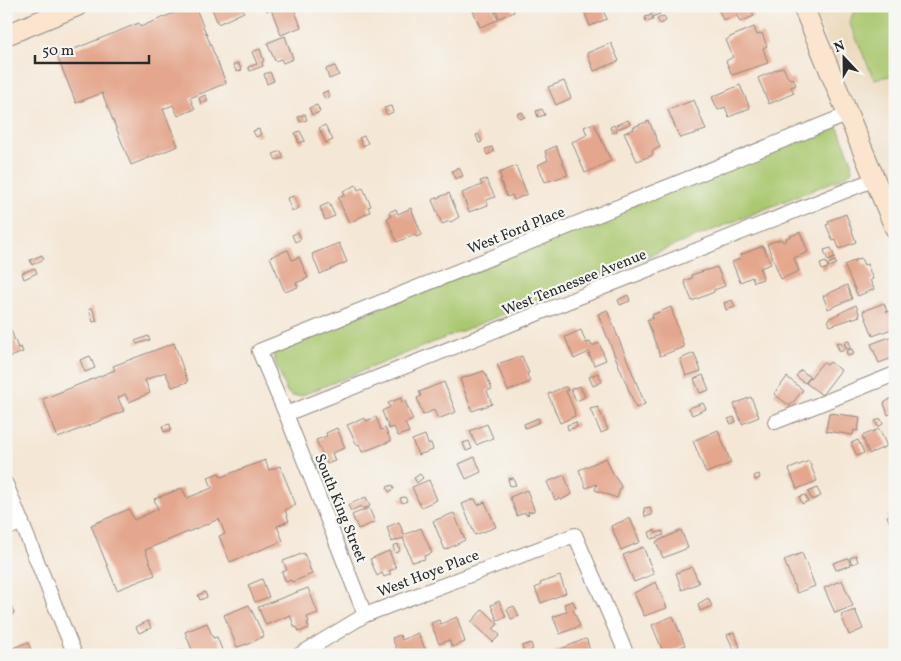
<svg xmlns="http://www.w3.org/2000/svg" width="901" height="661" font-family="Vollkorn,serif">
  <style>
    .built { fill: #ecd8ba }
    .green { fill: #aac870; stroke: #6a7a4e }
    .building { fill: #e4a68c }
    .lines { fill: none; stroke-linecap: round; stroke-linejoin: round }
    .street-casing { stroke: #908980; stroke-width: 16 }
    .secondary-casing { stroke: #908980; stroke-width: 22 }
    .street { stroke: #fff; stroke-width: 14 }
    .secondary { stroke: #fbe5cf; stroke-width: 20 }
    .labels { text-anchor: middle; stroke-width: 4.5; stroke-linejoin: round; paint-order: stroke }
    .street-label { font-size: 15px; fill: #2b2b2b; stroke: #f6f6f2 }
  </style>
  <rect width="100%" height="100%" fill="#f6f6f2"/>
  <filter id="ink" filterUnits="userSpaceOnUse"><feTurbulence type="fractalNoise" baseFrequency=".02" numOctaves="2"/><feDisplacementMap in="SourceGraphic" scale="10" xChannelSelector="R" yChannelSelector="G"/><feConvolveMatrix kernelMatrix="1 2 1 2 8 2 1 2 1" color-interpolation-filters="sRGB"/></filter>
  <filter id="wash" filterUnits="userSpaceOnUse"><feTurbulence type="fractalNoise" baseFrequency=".0096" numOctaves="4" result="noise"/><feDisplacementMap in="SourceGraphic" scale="20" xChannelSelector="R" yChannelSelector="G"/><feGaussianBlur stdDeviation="1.12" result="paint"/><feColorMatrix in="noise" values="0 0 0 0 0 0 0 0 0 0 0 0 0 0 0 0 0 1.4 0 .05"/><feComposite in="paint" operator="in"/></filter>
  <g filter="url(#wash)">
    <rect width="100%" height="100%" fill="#f5e7d6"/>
    <polygon class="built" points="812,6 895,6 895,174 884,178"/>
    <g class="green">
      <polygon points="857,6 895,6 895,75 874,79 849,22"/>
      <polygon points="832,124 838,128 851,159 852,171 840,179 300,396 292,396 286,391 272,352"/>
    </g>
    <g id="blocks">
      <g class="building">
        <polygon points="191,6 195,6 226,83 190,98 195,109 178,116 173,105 163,109 178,146 131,165 102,93 76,103 57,56 139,23 140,27"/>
        <polygon points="211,6 242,6 244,12 218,24"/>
        <polygon points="265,6 293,6 301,27 281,35 271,9 267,11"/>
        <polygon points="385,6 391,6 392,9 387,11"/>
        <polygon points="471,6 492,6 498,20 480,27"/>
        <polygon points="494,6 512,6 514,12 499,18"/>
        <polygon points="582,6 601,6 607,19 590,26"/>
        <polygon points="664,6 671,6 673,10 666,12"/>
        <polygon points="717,6 750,6 754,16 740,22 737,15 723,20"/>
        <polygon points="658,8 660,14 652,17 653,20 646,22 645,17 652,15 650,11"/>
        <polygon points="664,16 666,21 660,24 657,19"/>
        <polygon points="754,27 757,35 762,33 767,46 763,48 768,63 732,75 726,61 733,57 726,40 730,38 730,37"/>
        <polygon points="285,36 293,59 283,63 281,59 275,61 267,43"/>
        <polygon points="611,43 619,61 594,71 587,53"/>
        <polygon points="260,49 264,61 262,62 263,66 250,71 248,67 257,64 252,52"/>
        <polygon points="238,63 242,70 237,72 233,65"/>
        <polygon points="335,66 339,75 329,79 326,69"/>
        <polygon points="783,67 787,76 790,79 793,78 796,85 791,87 794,93 769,104 758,78"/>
        <polygon points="270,72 274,81 267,84 264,74"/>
        <polygon points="564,81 571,98 556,105 548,87"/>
        <polygon points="740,85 750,108 729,117 725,107 718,110 712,97"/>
        <polygon points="327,91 330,97 325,99 322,93"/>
        <polygon points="205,95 208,101 201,104 199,98"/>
        <polygon points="694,100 706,130 680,138 668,110"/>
        <polygon points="317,105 320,112 312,115 309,108"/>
        <polygon points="391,106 393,112 387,115 384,108"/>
        <polygon points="542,109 545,115 538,117 536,111"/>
        <polygon points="522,112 525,117 520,119 517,114"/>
        <polygon points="305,114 307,120 300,122 298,117"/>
        <polygon points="628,120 630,124 618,129 616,125"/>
        <polygon points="649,121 660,147 652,151 653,153 651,156 637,161 624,133 634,129 633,127"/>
        <polygon points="594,123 611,161 585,173 572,142 587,135 584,127"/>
        <polygon points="325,125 333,140 326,143 319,128"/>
        <polygon points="614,125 617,131 612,133 610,127"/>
        <polygon points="259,129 261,135 256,137 253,131"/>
        <polygon points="300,131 305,141 299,143 295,133"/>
        <polygon points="478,134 482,142 479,143 476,135"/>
        <polygon points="364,136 368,143 363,146 359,138"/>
        <polygon points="556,146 568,175 545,182 538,165 548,160 545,151"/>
        <polygon points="492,147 494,152 487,155 485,149"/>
        <polygon points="281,151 284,158 276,160 273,154"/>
        <polygon points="516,166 527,194 514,200 512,195 507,197 500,179 502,179 499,173"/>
        <polygon points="459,167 463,176 455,179 452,171"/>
        <polygon points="486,179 495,197 487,200 488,205 469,212 462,193 482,185 480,181"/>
        <polygon points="356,185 358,190 363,188 371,206 368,207 370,212 349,223 338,198 345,195 343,191"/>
        <polygon points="449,193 459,217 451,222 450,221 442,224 432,200"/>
        <polygon points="294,196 299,208 292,211 287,198"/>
        <polygon points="329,203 335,216 325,220 320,207"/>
        <polygon points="411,208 422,235 416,237 415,234 397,242 387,218 391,216 389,212 396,209 398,214"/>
        <polygon points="846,214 856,242 839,249 836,240 833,241 826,225 829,224 828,221"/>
        <polygon points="298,232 301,239 295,242 292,235"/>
        <polygon points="800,232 808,252 794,258 799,271 781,279 767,244 781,239 783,242 787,240 786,238"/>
        <polygon points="339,243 347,262 320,274 312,254"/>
        <polygon points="763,246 771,264 760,268 763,279 754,282 752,277 740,282 732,262 741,258 740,255"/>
        <polygon points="831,248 835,258 828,261 824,250"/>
        <polygon points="288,250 292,260 299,257 308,278 296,283 298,287 285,292 270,257"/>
        <polygon points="42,255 44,259 32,265 30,260"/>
        <polygon points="861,258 864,265 867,264 873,279 870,280 874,289 858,296 844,265"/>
        <polygon points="835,261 836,264 829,267 828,264"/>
        <polygon points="826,262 828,268 822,270 820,264"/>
        <polygon points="717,267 725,286 714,290 714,292 692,301 684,281 692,278 691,275"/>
        <polygon points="35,268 37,273 24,279 22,273"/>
        <polygon points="847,285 852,299 828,309 823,296"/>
        <polygon points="628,295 630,301 620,305 618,300"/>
        <polygon points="732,300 735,307 726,310 724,303"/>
        <polygon points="884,303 887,312 890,311 893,318 895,317 895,322 892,323 894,328 873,336 863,311"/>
        <polygon points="856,305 860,316 830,326 828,319"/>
        <polygon points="671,307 684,347 660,356 647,320 653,318 652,315"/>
        <polygon points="92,308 97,321 93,322 89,309"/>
        <polygon points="607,310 645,404 636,408 598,314"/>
        <polygon points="6,318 18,348 21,347 23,352 6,359"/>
        <polygon points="581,330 586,343 590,342 592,346 599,343 606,360 594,365 590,356 589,357 588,355 590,354 589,352 574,359 565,337"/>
        <polygon points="895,335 895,357 879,363 871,344"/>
        <polygon points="148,336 150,340 137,344 135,341"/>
        <polygon points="849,341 851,348 846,349 844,342"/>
        <polygon points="841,342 844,350 840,352 836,343"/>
        <polygon points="174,343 188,382 172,387 165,372 145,380 150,393 129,402 125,394 118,398 124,411 58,438 43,399 115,370 113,366"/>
        <polygon points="852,349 854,354 848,356 846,351"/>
        <polygon points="694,353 701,371 686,376 680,359"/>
        <polygon points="90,356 95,368 85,372 80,360"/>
        <polygon points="522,356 529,373 527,374 530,382 508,391 497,364"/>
        <polygon points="823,362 827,365 830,362 841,370 822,395 806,383"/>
        <polygon points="801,370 810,377 805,383 796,376"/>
        <polygon points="484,371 492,389 487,391 492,404 472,411 460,379"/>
        <polygon points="598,373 602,382 593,386 589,377"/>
        <polygon points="703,375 709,390 700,393 694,379"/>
        <polygon points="787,377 803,390 790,406 774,394"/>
        <polygon points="444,382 456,412 438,419 434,410 423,415 417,398 421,396 419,392"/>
        <polygon points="580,386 585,397 576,401 571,389"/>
        <polygon points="564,387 566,387 568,390 566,391 574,410 575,416 560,423 548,394"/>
        <polygon points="895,396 895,412 888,415 884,403"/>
        <polygon points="751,397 759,417 742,424 734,404"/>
        <polygon points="401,398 402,402 405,401 413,420 405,423 409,432 398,436 394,427 389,429 382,411 390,407 388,403"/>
        <polygon points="703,403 706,409 692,415 689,408"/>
        <polygon points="598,407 608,430 601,433 590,409"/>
        <polygon points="829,413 860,417 858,431 854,430 853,435 826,431"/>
        <polygon points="376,417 381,430 385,428 391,441 362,452 359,444 357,445 347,425 365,418 366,421"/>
        <polygon points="734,417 736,422 731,424 728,419"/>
        <polygon points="538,418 540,422 525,428 524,424"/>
        <polygon points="881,419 883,424 878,427 875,421"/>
        <polygon points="576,422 577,427 568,430 567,425"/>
        <polygon points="170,424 171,430 164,432 162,426"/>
        <polygon points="487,424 493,438 476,445 470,431"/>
        <polygon points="337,428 345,448 332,453 335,461 327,464 316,440 327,436 326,433"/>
        <polygon points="879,429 887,446 869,454 862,436"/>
        <polygon points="718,430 731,463 706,473 693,441"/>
        <polygon points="425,435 428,444 431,443 433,450 418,455 412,440"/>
        <polygon points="858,440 864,453 857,456 851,443"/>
        <polygon points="469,441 472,449 466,451 463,443"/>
        <polygon points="475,457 481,472 466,479 459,464"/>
        <polygon points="606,458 613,474 621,486 617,498 595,490 597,484 586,488 579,470"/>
        <polygon points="265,460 269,470 280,466 296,505 285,510 289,521 277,526 283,541 230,562 219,536 225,534 219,519 145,550 155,575 117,590 91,525 129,509 134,520 158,509 154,499 182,488 187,498 212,488 208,477 219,473 221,477"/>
        <polygon points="809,461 817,481 797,489 789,469"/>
        <polygon points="420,474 423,478 417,483 414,478"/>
        <polygon points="759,474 760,478 755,480 754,476"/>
        <polygon points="564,475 572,494 561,500 560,498 555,500 547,482"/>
        <polygon points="513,478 516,485 510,486 508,479"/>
        <polygon points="429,480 437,500 421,507 412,487"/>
        <polygon points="393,485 394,489 389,492 387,487"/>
        <polygon points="817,488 821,496 812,500 808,492"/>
        <polygon points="527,490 534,509 534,511 530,512 528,511 529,514 526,515 525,512 517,516 510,497"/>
        <polygon points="805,495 808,501 802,504 799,497"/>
        <polygon points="366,497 370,506 363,509 361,506 351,511 348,505"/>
        <polygon points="405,497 407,501 402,503 400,498"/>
        <polygon points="474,499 475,499 478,505 485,502 496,527 475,535 462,504"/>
        <polygon points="650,507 652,515 645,517 644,508"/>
        <polygon points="369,508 375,522 358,529 352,515"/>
        <polygon points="454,513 465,540 445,550 433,521"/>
        <polygon points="895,513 895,535 887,516"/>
        <polygon points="630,518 640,542 621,550 611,526"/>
        <polygon points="399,522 404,535 421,528 432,553 424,556 425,559 412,562 403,538 392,542 387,527"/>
        <polygon points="655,530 656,533 662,531 664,535 651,539 649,532"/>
        <polygon points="681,530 688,548 663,558 656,542"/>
        <polygon points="398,544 400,551 395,553 393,546"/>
        <polygon points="643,547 654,574 634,582 623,555"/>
        <polygon points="389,551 396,568 389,571 391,574 384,577 382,573 377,576 370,559"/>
        <polygon points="304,553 312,574 292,582 291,580 286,582 282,572 287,570 283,561"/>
        <polygon points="802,553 815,586 797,593 784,560"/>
        <polygon points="856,555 858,562 852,564 850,558"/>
        <polygon points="848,558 851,565 836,570 833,563"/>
        <polygon points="692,567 699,583 682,590 676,573"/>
        <polygon points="560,576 566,593 541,603 535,588 541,585 540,583"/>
        <polygon points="262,579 269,597 255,602 248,585"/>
        <polygon points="842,580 853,606 835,613 824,588"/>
        <polygon points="656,582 667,608 644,616 634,593"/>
        <polygon points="308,588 318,613 307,617 309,622 307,623 309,628 299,632 297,627 295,628 290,615 266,625 258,607"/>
        <polygon points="205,592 207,597 200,600 198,595"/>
        <polygon points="6,598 8,598 14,613 6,617"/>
        <polygon points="708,598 712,606 700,611 698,604"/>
        <polygon points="499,601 506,617 497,620 491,605"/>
        <polygon points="573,601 576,608 573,609 580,626 560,634 553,617 567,611 564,604"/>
        <polygon points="249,605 264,636 247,645 247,644 237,647 224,615"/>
        <polygon points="514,606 519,616 511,619 507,609"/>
        <polygon points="483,609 498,624 493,629 500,635 493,642 471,622"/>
        <polygon points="855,610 863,629 849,635 841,615"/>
        <polygon points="673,616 685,645 664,654 652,625"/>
        <polygon points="457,617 465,642 452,647 449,640 439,644 431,623 439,620 441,624"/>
        <polygon points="148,621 151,628 139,633 136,627"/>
        <polygon points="207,623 213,638 217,637 224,655 194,655 185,632"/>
        <polygon points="734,632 740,647 734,650 727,635"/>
        <polygon points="418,633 425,649 421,651 423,655 399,655 392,638 400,635 402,640"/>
        <polygon points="585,639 587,640 591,655 547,655"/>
        <polygon points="28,642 33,655 6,655 6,651"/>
        <polygon points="531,643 533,649 524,653 522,646"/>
        <polygon points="184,649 187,655 159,655 169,651 170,654"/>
        <polygon points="690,650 692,655 679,655 686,652"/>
      </g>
    </g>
  </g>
  <g filter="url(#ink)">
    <use href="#blocks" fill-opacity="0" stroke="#908980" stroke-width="1"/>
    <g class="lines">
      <g class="street-casing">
        <g id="street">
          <polyline points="286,414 875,179"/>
          <polyline points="775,422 895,374"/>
          <polyline points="6,484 75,655"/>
          <polyline points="6,529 22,522"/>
          <polyline points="365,615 286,414 259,351 849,114"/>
          <polyline points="299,655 365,615 575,535 627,655"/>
        </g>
      </g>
      <g class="secondary-casing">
        <g id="secondary">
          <polyline points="803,6 895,228"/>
          <polyline points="6,35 77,6"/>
        </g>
      </g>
      <use href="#street" class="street"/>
      <use href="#secondary" class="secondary"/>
    </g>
  </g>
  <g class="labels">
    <g class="street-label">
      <text transform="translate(516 230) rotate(-22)" y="5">West Ford Place</text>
      <text transform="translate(574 282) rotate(-22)" y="5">West Tennessee Avenue</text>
      <text transform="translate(341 508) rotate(68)" y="5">South King Street</text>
      <text transform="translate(428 573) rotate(-21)" y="5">West Hoye Place</text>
    </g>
  </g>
  <rect width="901" height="661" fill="none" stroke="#f6f6f2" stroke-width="25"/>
  <g transform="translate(844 58) rotate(338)" stroke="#f6f6f2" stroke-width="4" paint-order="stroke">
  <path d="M0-4L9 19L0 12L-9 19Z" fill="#2b2b2b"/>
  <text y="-8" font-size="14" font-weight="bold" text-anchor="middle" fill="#2b2b2b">N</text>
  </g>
  <path d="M35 55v8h114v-8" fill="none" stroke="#2b2b2b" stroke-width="2.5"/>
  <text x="42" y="55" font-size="15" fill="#2b2b2b" stroke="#f6f6f2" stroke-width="4" paint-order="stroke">50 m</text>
</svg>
